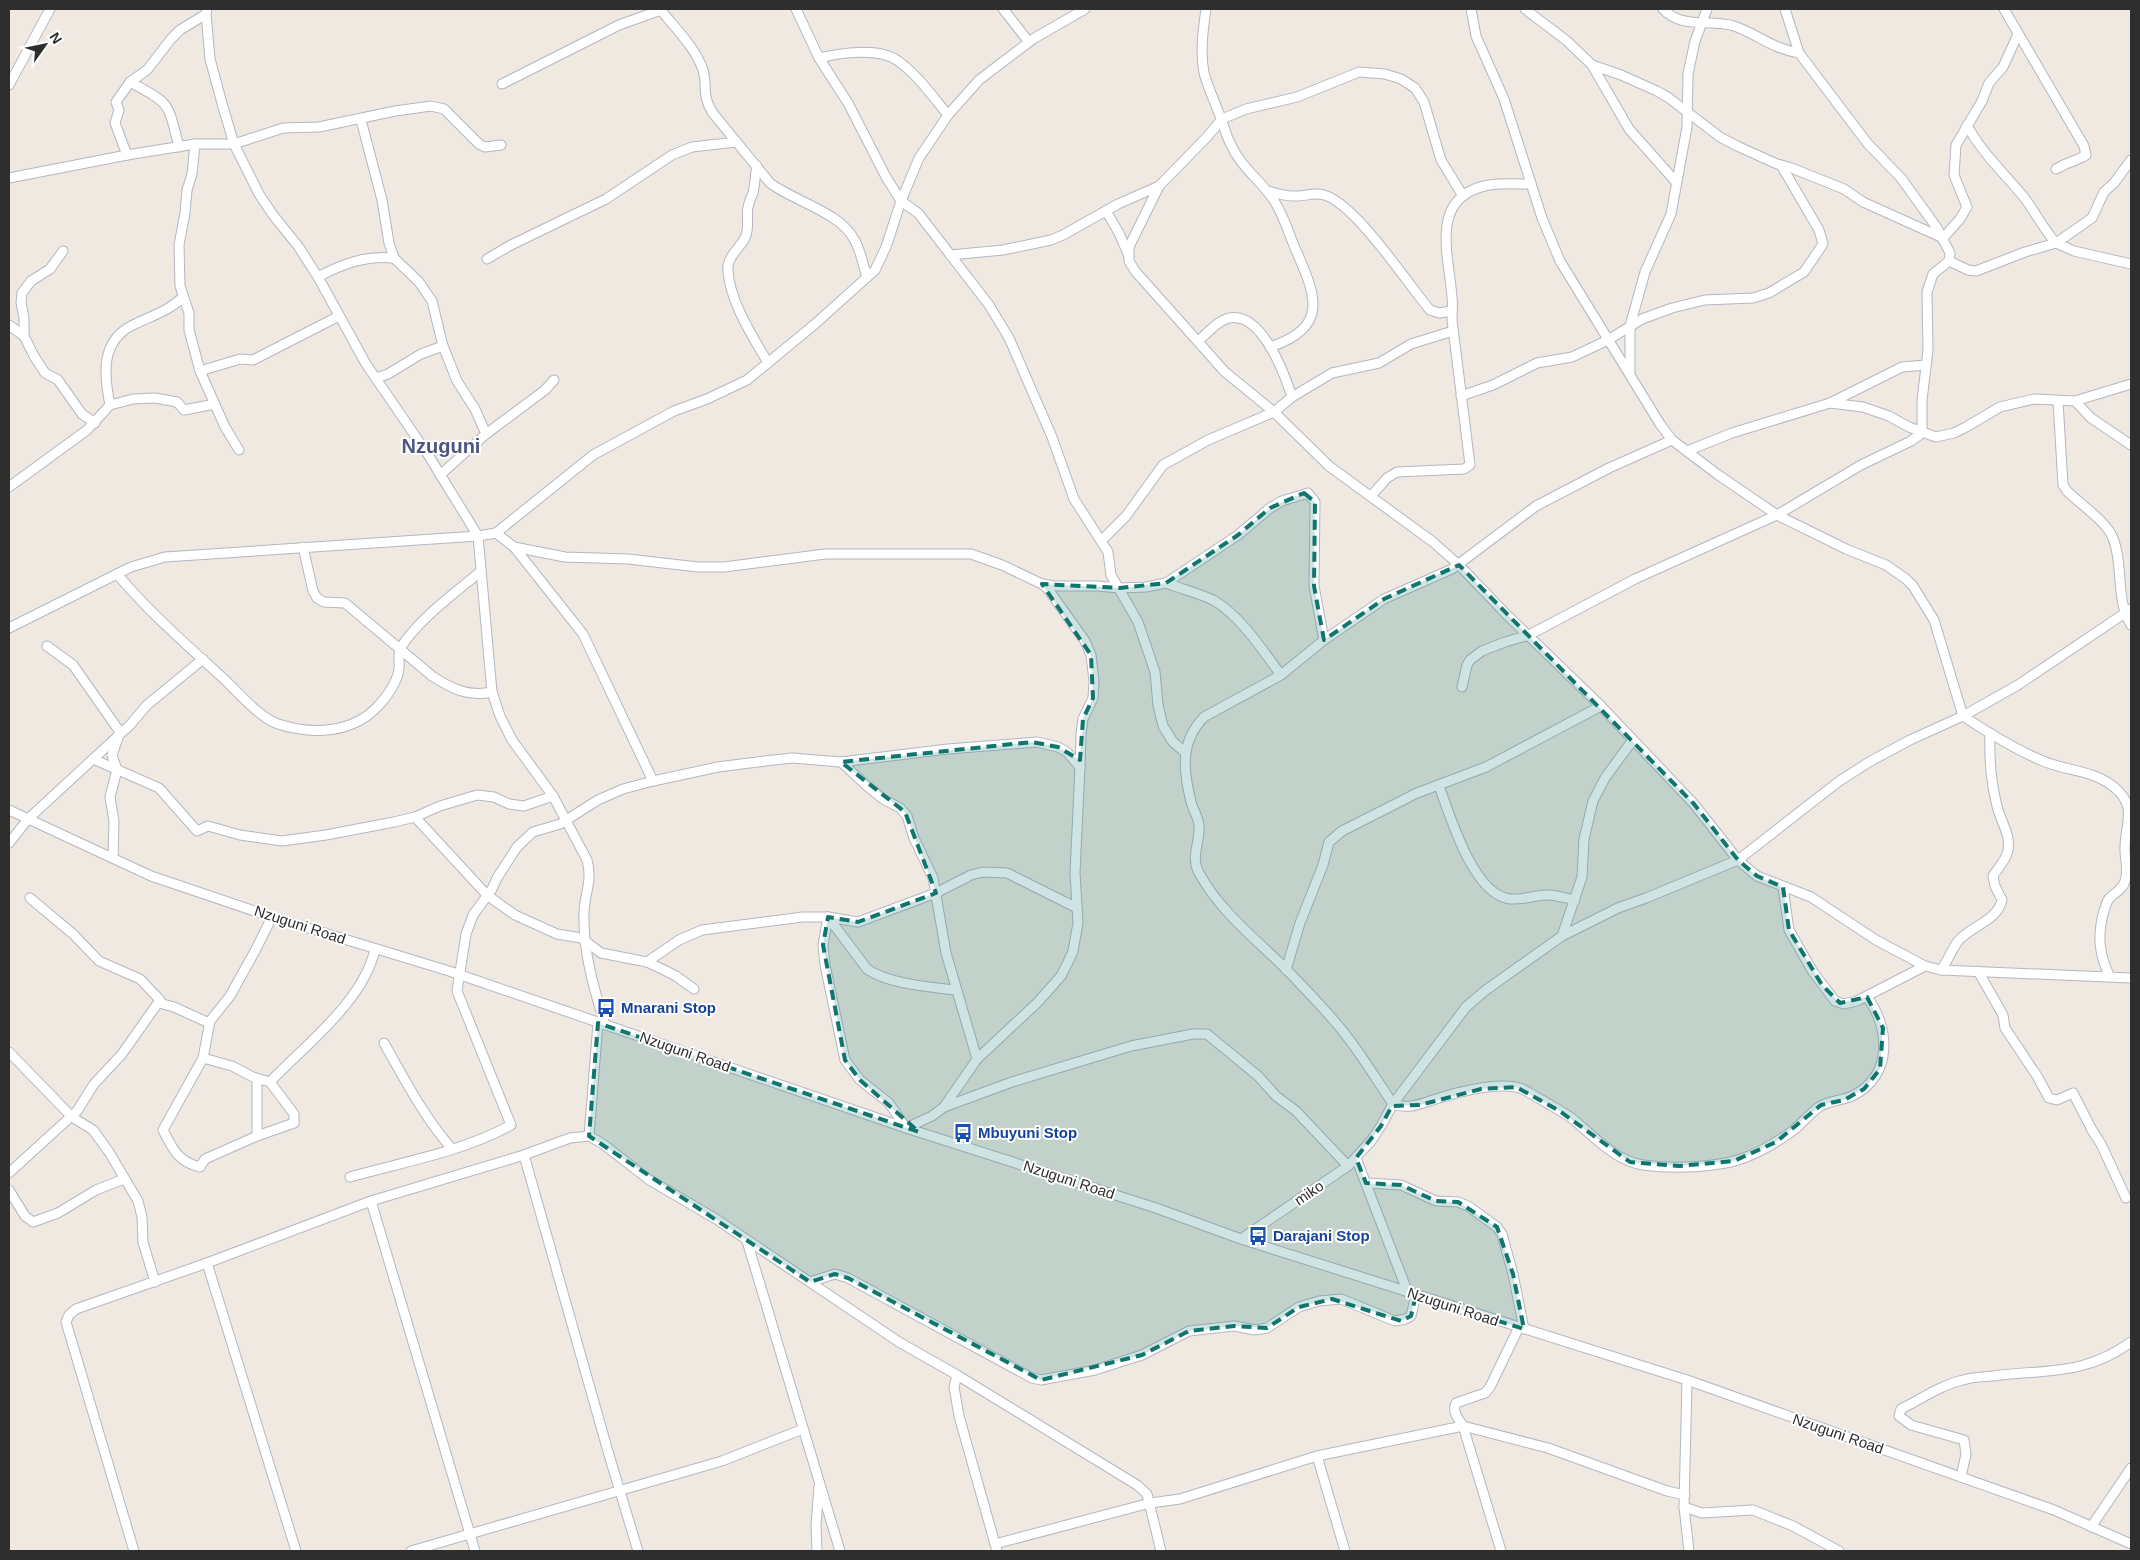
<svg xmlns="http://www.w3.org/2000/svg" width="2140" height="1560" font-family="Arial,sans-serif">
  <style>
    .lines { fill: none; stroke-linecap: round; stroke-linejoin: round }
    .minor-casing { stroke: #b4b7c1; stroke-width: 11 }
    .minor { stroke: #fff; stroke-width: 9 }
    .marked { fill: #0f766e; fill-opacity: 0.2; stroke: #0f766e; stroke-width: 4; stroke-dasharray: 10 6; stroke-linejoin: round }
    .labels { text-anchor: middle; stroke-width: 4; stroke-linejoin: round; paint-order: stroke }
    .street-label { font-size: 15px; fill: #2e2e2e; stroke: #fff }
    .transit-label { font-size: 15px; font-weight: bold; fill: #164399; stroke: #fff; text-anchor: start }
    .district-label { font-size: 20px; font-weight: bold; fill: #4d5680; stroke: #fff }
  </style>
  <rect width="100%" height="100%" fill="#efe9e1"/>
  <g class="lines">
    <g class="minor-casing">
      <g id="minor">
        <path d="M 207,9 L 206,14 L 210,59 L 223,107 L 234,144 L 259,194 L 273,215 L 298,246 L 318,277 L 366,364 L 427,453 L 478,536 L 492,692 L 500,716 L 512,740 L 553,796 L 587,860 C 593,882 584,894 584,914 C 583,952 594,989 605,1025"/>
        <path d="M 660,9 C 675,28 695,47 703,70 C 708,86 701,93 712,112 L 770,183 C 795,202 841,212 855,241 C 861,252 863,265 867,277"/>
        <polyline points="796,9 819,58 848,103 886,177 901,201 918,213 932,231 989,305 1009,338 1052,437 1074,499 1108,552 1111,575 1138,622 1155,672 1158,705 1163,726 1173,742 1186,753"/>
        <polyline points="1003,9 1029,42"/>
        <path d="M 1206,9 C 1203,30 1200,52 1204,73 C 1208,88 1215,102 1220,116 C 1224,126 1226,136 1231,145 C 1241,167 1260,180 1273,199 C 1283,213 1288,232 1295,248 C 1315,294 1331,327 1270,347"/>
        <path d="M 1471,9 L 1476,36 L 1504,99 L 1542,218 L 1560,261 L 1660,424 L 1672,440 L 1717,474 L 1777,515 L 1846,549 L 1886,565 L 1906,579 L 1913,586 L 1934,620 L 1963,716 C 1987,732 2016,750 2043,761 C 2066,771 2093,770 2114,787 C 2139,807 2124,826 2125,850 C 2125,861 2129,871 2125,881 C 2123,890 2113,893 2108,900 C 2106,904 2105,908 2104,911 C 2097,935 2099,955 2110,977"/>
        <polyline points="1525,9 1567,41 1592,65 1629,129 1676,182"/>
        <path d="M 1663,9 C 1681,29 1710,19 1734,26 C 1757,34 1773,49 1799,53"/>
        <path d="M 2004,9 L 2084,146 L 2086,155 C 2077,161 2067,162 2056,169"/>
        <path d="M 819,58 C 840,53 879,47 898,61 C 918,75 933,97 948,115"/>
        <polyline points="1592,65 1621,75 1657,91 1669,98 1720,137 1737,146 1777,164 1789,167 1844,189 1863,202 1943,238 1960,219 1967,207 1954,175 1956,145 1982,101 1989,83 2003,67 2018,34"/>
        <path d="M 130,82 C 172,105 167,101 179,147"/>
        <polyline points="502,84 619,25 661,10"/>
        <polyline points="9,85 50,9"/>
        <polyline points="361,120 382,200 389,243 394,258 419,282 432,301 443,346 457,381 475,409 486,434"/>
        <path d="M 1967,125 C 1982,153 2003,172 2023,196 C 2035,211 2043,229 2056,243 L 2092,218 L 2104,192 L 2114,183 L 2131,160"/>
        <polyline points="195,144 192,174 187,190 185,213 179,245 180,286 189,313 189,330 200,371 225,427 239,450"/>
        <polyline points="127,155 115,123 119,110 116,102 130,82 147,70 171,39 180,30 206,14"/>
        <path d="M 757,166 C 755,175 755,184 753,193 C 751,197 749,202 748,207 C 746,218 750,227 745,238 C 739,249 726,258 728,271 C 730,302 753,337 768,363"/>
        <polyline points="9,178 127,155 195,144 234,144 283,128 319,127 395,111 431,106 444,109 479,144 485,147 501,145"/>
        <polyline points="1159,186 1129,247 1129,261 1135,271 1225,372 1274,412 1329,466 1433,542 1459,565 1506,614 1601,706 1694,804 1738,860 1757,876 1811,897 1876,940 1925,966 1941,970 2131,978"/>
        <path d="M 1267,191 C 1277,193 1287,197 1297,196 C 1306,196 1315,192 1324,195 C 1355,203 1407,283 1430,310 L 1439,313 L 1452,311"/>
        <polyline points="1106,211 1119,233 1128,254"/>
        <polyline points="63,251 50,269 31,281 22,293 21,303 24,317 24,336 34,356 45,373 58,380 82,414 95,423"/>
        <polyline points="950,255 1003,250 1051,240 1063,235 1118,204 1159,186 1207,137 1222,119 1246,109 1297,97 1359,72 1385,74 1401,79 1415,88 1424,102 1441,160 1463,196"/>
        <polyline points="487,259 509,246 606,199 672,155 692,147 736,142"/>
        <polyline points="1949,261 1968,270 1976,271 2025,252 2056,243 2074,251 2131,264"/>
        <path d="M 318,277 C 342,264 366,255 394,258"/>
        <polyline points="9,325 24,336"/>
        <path d="M 1198,341 C 1207,334 1217,321 1229,318 C 1261,311 1284,372 1292,397"/>
        <polyline points="200,371 240,359 253,360 339,316"/>
        <polyline points="1630,372 1630,326 1645,272 1671,214 1687,127 1688,74 1695,41 1707,9"/>
        <polyline points="376,378 388,374 421,354 443,346"/>
        <polyline points="1461,396 1493,385 1537,363 1572,357 1608,340 1642,319 1672,308 1705,300 1753,298 1769,293 1804,272 1823,244 1819,230 1781,165"/>
        <path d="M 2058,401 L 2063,485 L 2067,491 C 2080,504 2107,522 2113,538 C 2124,566 2115,599 2131,625"/>
        <polyline points="2075,401 2091,418 2131,445"/>
        <polyline points="1830,403 1863,407 1889,416 1909,427 1936,437 1954,433 1966,427 2000,407 2034,399 2075,401 2131,384"/>
        <path d="M 110,405 C 104,375 100,341 133,325 C 151,316 169,311 183,297"/>
        <path d="M 1672,440 L 1609,468 L 1536,506 L 1452,569 L 1384,599 L 1324,640 L 1281,675 L 1204,717 C 1180,742 1183,769 1191,802 C 1193,810 1199,818 1199,827 C 1200,842 1191,856 1198,871 C 1219,911 1256,939 1287,970 C 1305,989 1324,1008 1341,1029 C 1360,1052 1376,1079 1393,1104 C 1408,1110 1422,1103 1436,1099 C 1457,1092 1493,1083 1515,1087 C 1525,1088 1533,1096 1542,1100 C 1553,1107 1564,1112 1574,1120 C 1594,1137 1616,1161 1643,1165 C 1672,1169 1717,1168 1744,1158 C 1760,1152 1777,1142 1791,1132 C 1801,1125 1809,1114 1819,1107 C 1828,1100 1844,1101 1854,1095 C 1893,1075 1890,1027 1867,997"/>
        <polyline points="1687,451 1732,433 1830,403 1902,367 1926,365"/>
        <polyline points="440,475 486,434 545,390 554,380"/>
        <polyline points="9,487 87,430 110,405 133,399 155,398 177,402 184,410 215,404"/>
        <path d="M 1371,496 L 1387,478 L 1397,472 L 1464,469 L 1470,465 L 1452,320 C 1452,313 1453,305 1452,297 C 1449,255 1428,196 1489,185 C 1502,183 1518,184 1531,184"/>
        <polyline points="496,533 514,547 583,634 653,781"/>
        <polyline points="1101,541 1126,516 1163,465 1208,440 1274,412 1292,397 1332,373 1379,363 1411,344 1453,331"/>
        <path d="M 303,547 L 313,591 L 317,598 L 324,602 L 345,603 L 432,676 C 452,689 468,697 492,692"/>
        <polyline points="514,547 565,557 628,559 698,567 724,567 825,554 971,554 1002,565 1042,584 1048,589 1085,641 1091,655 1094,681 1093,698 1083,719 1081,734 1080,767"/>
        <path d="M 117,574 C 150,613 188,646 225,680 C 239,693 260,718 278,724 C 312,735 353,734 379,705 C 388,695 397,683 399,669 C 400,662 397,652 401,647 C 421,617 454,594 481,571"/>
        <path d="M 1166,583 C 1181,589 1199,593 1213,600 C 1239,614 1264,652 1281,675"/>
        <polyline points="1043,584 1055,586 1097,586 1120,588 1146,587 1166,583 1238,535 1270,508 1282,501 1308,493 1315,502 1314,586 1324,640"/>
        <polyline points="9,628 131,567 165,557 478,536 496,533 593,455 674,411 707,399 747,380 815,324 875,270 886,247 901,201 919,158 948,115 979,80 1033,39 1085,9"/>
        <polyline points="47,646 73,665 120,732 112,755 117,770 110,797 114,821 113,858"/>
        <polyline points="1462,687 1467,665 1470,660 1482,651 1505,642 1529,635 1635,579 1777,515 1861,465 1911,441 1922,433 1922,400 1928,350 1927,292 1933,274 1949,261 1950,253 1937,228 1901,178 1868,144 1799,53 1785,9"/>
        <polyline points="93,759 159,788 197,831 208,826 240,835 282,841 326,835 394,822 415,817 440,806 477,795 494,797 509,804 524,806 553,796"/>
        <polyline points="841,762 867,786 883,799 900,808 907,816 914,838 933,878 946,953 977,1059"/>
        <path d="M 1439,786 C 1450,815 1473,895 1510,899 C 1522,900 1533,896 1545,895 C 1554,894 1565,898 1575,900"/>
        <polyline points="9,810 151,876 272,917 449,971 906,1128 1156,1208 1241,1239 1687,1380 2054,1510 2131,1544"/>
        <polyline points="415,817 487,895 515,915 557,934 581,938 601,953 647,962 662,969 676,976 694,989"/>
        <polyline points="9,843 28,819 130,725 147,705 203,659"/>
        <polyline points="1783,887 1789,930 1813,972 1835,1001 1844,1004 1857,1001 1925,966"/>
        <path d="M 828,917 L 867,969 C 888,984 930,987 955,990"/>
        <polyline points="1562,936 1582,877 1584,839 1593,801 1605,778 1632,741"/>
        <polyline points="647,962 679,940 702,930 803,917 828,917 858,922 936,893 971,875 983,872 1007,873 1077,908"/>
        <polyline points="1286,970 1300,923 1323,865 1329,842 1342,831 1417,793 1486,767 1601,706"/>
        <path d="M 1941,970 C 1948,961 1952,948 1959,940 C 1973,925 1997,921 2002,900 L 1995,886 L 1993,876 C 1998,868 2007,859 2008,850 C 2011,835 2000,820 1997,806 C 1991,782 1989,758 1990,733"/>
        <polyline points="1978,971 2003,1015 2005,1028 2037,1076 2049,1098 2057,1100 2073,1093 2092,1130 2101,1144 2126,1198"/>
        <polyline points="159,1003 174,1007 209,1023"/>
        <path d="M 384,1043 C 405,1080 424,1117 452,1149"/>
        <polyline points="9,1052 72,1117 93,1130 109,1152 138,1201 142,1217 143,1242 155,1282"/>
        <polyline points="203,1058 232,1066 253,1077 270,1082 294,1114 294,1123 257,1136"/>
        <path d="M 257,1079 L 257,1136 L 205,1159 L 200,1167 C 178,1162 172,1148 163,1130 L 203,1058 L 210,1021 L 230,996 L 255,951 L 272,917"/>
        <path d="M 270,1082 C 305,1045 364,1001 375,949"/>
        <polyline points="944,1107 1012,1082 1131,1046 1193,1034 1207,1034 1258,1076 1276,1096 1296,1111 1348,1166"/>
        <polyline points="589,1136 598,1023"/>
        <polyline points="524,1155 609,1455 638,1551"/>
        <polyline points="1356,1158 1408,1293"/>
        <polyline points="9,1173 77,1111 94,1084 122,1054 160,1000 140,979 99,961 73,934 30,898"/>
        <path d="M 350,1177 C 403,1162 462,1152 511,1125 L 457,991 L 466,934 L 473,915 L 492,889 L 497,878 L 517,847 L 533,832 L 560,824 L 598,800 L 623,789 L 653,781 L 718,767 L 765,761 L 792,758 L 841,762 L 948,749 L 1037,742 L 1058,747 L 1067,752 L 1080,767 L 1075,873 L 1078,923 L 1073,951 L 1070,958 L 1061,976 L 1038,1002 L 977,1059 L 944,1107 L 932,1116 L 906,1128 L 889,1103 L 860,1080 L 845,1060 L 825,965 L 823,945 L 828,917"/>
        <polyline points="1366,1183 1401,1185 1436,1201 1458,1202 1468,1206 1497,1227 1502,1234 1513,1274 1524,1329"/>
        <polyline points="9,1190 25,1216 33,1222 58,1213 96,1190 124,1179"/>
        <polyline points="371,1201 475,1551"/>
        <polyline points="1241,1239 1348,1166 1371,1141 1381,1126 1393,1104 1466,1007 1486,990 1562,936 1618,908 1646,898 1738,860 1838,782 1869,762 1910,740 1963,716 2018,685 2131,609"/>
        <polyline points="747,1241 840,1551"/>
        <polyline points="207,1263 296,1551"/>
        <polyline points="810,1282 835,1274 848,1278 1032,1378 1041,1380 1095,1370 1142,1355 1189,1331 1234,1326 1255,1330 1267,1328 1299,1307 1319,1301 1341,1299 1395,1321 1406,1319 1411,1316 1416,1295"/>
        <polyline points="957,1375 954,1387 959,1416 997,1551"/>
        <polyline points="1687,1380 1684,1507 1689,1551"/>
        <polyline points="1317,1456 1345,1551"/>
        <path d="M 1961,1477 L 1966,1454 L 1964,1440 L 1911,1425 L 1899,1416 L 1901,1409 C 1921,1399 1941,1385 1963,1380 C 1972,1377 1983,1377 1993,1376 C 2047,1369 2084,1376 2131,1342"/>
        <polyline points="1684,1507 1702,1513 1753,1510 1793,1526 1839,1551"/>
        <polyline points="2091,1527 2131,1468"/>
        <polyline points="995,1544 1150,1503 1180,1499 1317,1456 1463,1426 1548,1448 1667,1491 1685,1495"/>
        <polyline points="134,1551 66,1322 69,1315 76,1309 207,1263 371,1201 524,1155 570,1138 589,1136 603,1144 648,1179 716,1219 899,1342 957,1375 1137,1485 1147,1494 1161,1551"/>
        <polyline points="411,1551 722,1461 803,1429"/>
        <polyline points="817,1551 816,1526 819,1487"/>
        <path d="M 1501,1551 L 1463,1426 C 1458,1418 1452,1412 1456,1403 L 1485,1393 L 1490,1387 L 1519,1327"/>
      </g>
    </g>
    <use href="#minor" class="minor"/>
  </g>
  <path class="marked" d="M 1304,493 L 1315,502 L 1314,586 L 1324,640 L 1384,599 L 1459,565 L 1694,804 L 1738,860 L 1757,876 L 1783,887 L 1789,930 L 1822,985 L 1840,1003 L 1867,997 L 1883,1028 L 1880,1069 L 1864,1089 L 1844,1100 L 1821,1105 L 1776,1142 L 1734,1161 L 1679,1166 L 1630,1162 L 1558,1110 L 1516,1087 L 1481,1089 L 1420,1105 L 1392,1106 L 1381,1126 L 1356,1158 L 1366,1183 L 1401,1185 L 1436,1201 L 1458,1202 L 1497,1227 L 1513,1274 L 1524,1329 L 1416,1295 L 1411,1316 L 1401,1321 L 1332,1299 L 1299,1307 L 1267,1328 L 1234,1326 L 1189,1331 L 1142,1355 L 1041,1380 L 848,1278 L 835,1274 L 810,1282 L 589,1136 L 598,1023 L 919,1132 L 860,1080 L 845,1060 L 823,945 L 828,917 L 858,922 L 936,893 L 905,812 L 841,762 L 1032,742 L 1058,747 L 1080,760 L 1083,719 L 1093,698 L 1091,655 L 1042,584 L 1120,588 L 1166,583 L 1238,535 L 1270,508 Z"/>
  <defs>
    <g id="bus-bare" transform="scale(1.5)"><path d="M-5-6H5V4H4V6H2V4H-2V6H-4V4H-5ZM-3.5-4V0h7V-4ZM-3.5 1.2v1.5H-2V1.2ZM2 1.2v1.5H3.5V1.2Z" fill="#1a4fb4" stroke="#fff" stroke-width="2.5" paint-order="stroke"/></g>
  </defs>
  <g fill-rule="evenodd">
    <use href="#bus-bare" x="606" y="1008"/>
    <use href="#bus-bare" x="963" y="1133"/>
    <use href="#bus-bare" x="1258" y="1236"/>
  </g>
  <g class="labels">
    <g class="street-label">
      <text transform="translate(300 925) rotate(18)" y="5">Nzuguni Road</text>
      <text transform="translate(685 1052) rotate(19)" y="5">Nzuguni Road</text>
      <text transform="translate(1069 1180) rotate(18)" y="5">Nzuguni Road</text>
      <text transform="translate(1309 1193) rotate(-34)" y="5">miko</text>
      <text transform="translate(1453 1307) rotate(18)" y="5">Nzuguni Road</text>
      <text transform="translate(1838 1434) rotate(19)" y="5">Nzuguni Road</text>
    </g>
    <g class="transit-label">
      <text x="621" y="1013">Mnarani Stop</text>
      <text x="978" y="1138">Mbuyuni Stop</text>
      <text x="1273" y="1241">Darajani Stop</text>
    </g>
    <g class="district-label">
      <text x="441" y="453">Nzuguni</text>
    </g>
  </g>
  <rect width="2140" height="1560" fill="none" stroke="#2e2e2e" stroke-width="20"/>
  <g transform="translate(45 45) rotate(57)" stroke="#ffffff" stroke-width="4" paint-order="stroke">
  <path d="M0-4L9 19L0 12L-9 19Z" fill="#2e2e2e"/>
  <text y="-8" font-size="14" font-weight="bold" text-anchor="middle" fill="#2e2e2e">N</text>
  </g>
</svg>
